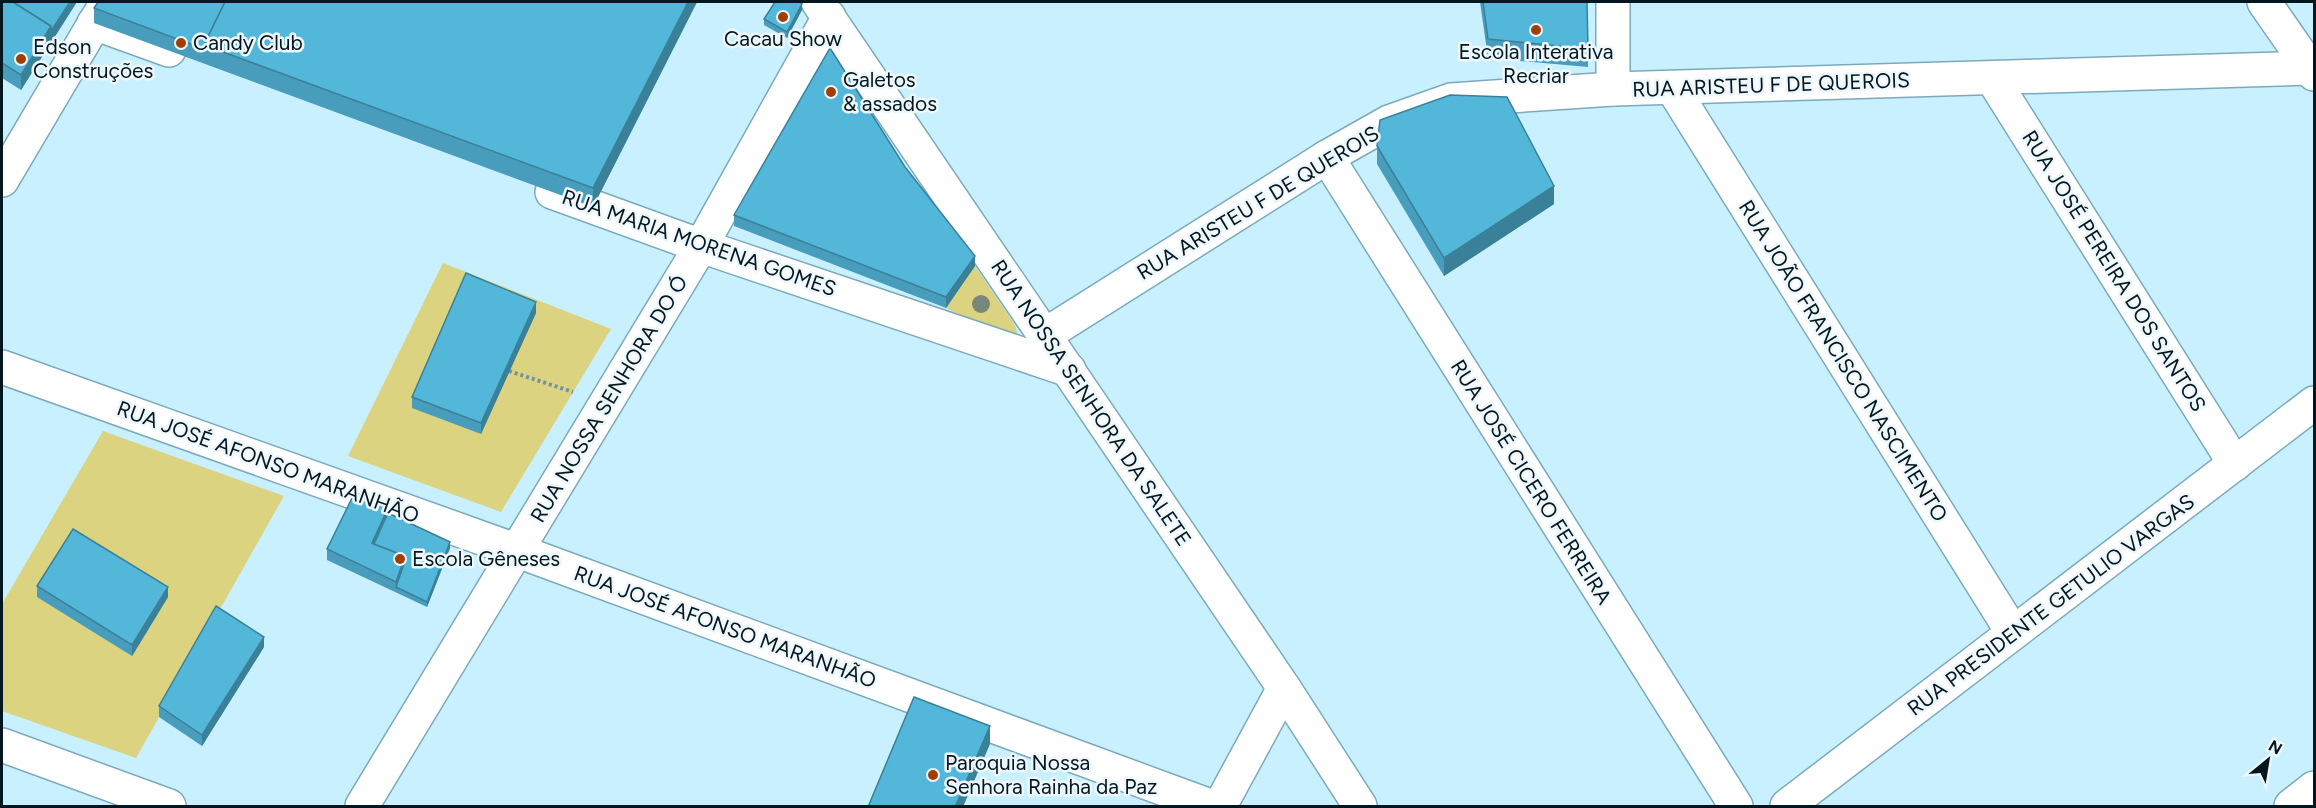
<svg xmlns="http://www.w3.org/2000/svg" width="2316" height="808" font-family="Figtree,sans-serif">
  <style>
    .green { fill: #dbd380 }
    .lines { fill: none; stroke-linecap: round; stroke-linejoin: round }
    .minor-casing { stroke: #7baabb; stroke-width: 36 }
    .path { stroke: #75939f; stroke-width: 4; stroke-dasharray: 3 3; stroke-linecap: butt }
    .minor { stroke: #fff; stroke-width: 33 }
    .tree { fill: #78877a }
    .wall { fill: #479dbb }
    .shaded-wall { fill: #3a8099 }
    .building { fill: #53b7da; stroke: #3a8099; stroke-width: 1.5 }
    .poi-dot { fill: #a13e03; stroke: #eef7fb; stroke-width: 2 }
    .labels { text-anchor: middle; stroke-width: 5; stroke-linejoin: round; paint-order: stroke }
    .poi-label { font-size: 21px; fill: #05171e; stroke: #eef7fb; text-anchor: start }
    .street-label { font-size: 21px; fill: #05171e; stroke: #eef7fb }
  </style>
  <rect width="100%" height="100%" fill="#c9f0ff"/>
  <g class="green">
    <polygon points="443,263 611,329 501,512 348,456"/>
    <polygon points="975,266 1015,325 1018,335 1013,340 946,308"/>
    <polygon points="103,431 284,496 136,758 2,711 2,604"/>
  </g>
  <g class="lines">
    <g class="minor-casing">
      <g id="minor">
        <polyline points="818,2 1284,688 1360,806"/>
        <polyline points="1613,2 1613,89"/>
        <polyline points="2264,2 2314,74"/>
        <polyline points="94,23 169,50"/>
        <polyline points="1992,78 2235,464"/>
        <polyline points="1673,89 2013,633"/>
        <polyline points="1327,157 1736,806"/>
        <polyline points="2,180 107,2"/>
        <polyline points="552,192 701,246 1069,370"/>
        <polyline points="1045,335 1327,157 1389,122 1451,100 1613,89 2310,68"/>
        <polyline points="2,367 518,551 1210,806"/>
        <polyline points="2,745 169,806"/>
        <polyline points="362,806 701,246 829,17"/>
        <polyline points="1220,806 1284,688"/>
        <polyline points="1787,806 2314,403"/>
        <polyline points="2291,806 2314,788"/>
      </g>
    </g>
    <polyline class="path" points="509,371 573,392"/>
    <use href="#minor" class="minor"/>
  </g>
  <circle class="tree" cx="981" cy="304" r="9"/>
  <g class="wall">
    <polygon points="2,2 51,41 21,90 2,78"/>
    <polygon points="697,2 593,207 94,23 94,8"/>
    <polygon points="1480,2 1587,2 1588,67 1488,58"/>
    <polygon points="802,10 787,38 764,25 764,19"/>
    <polygon points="1377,146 1554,204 1444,276 1377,164"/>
    <polygon points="905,167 975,266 946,308 734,226 734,215"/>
    <polygon points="536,313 481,434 412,408 412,397"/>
    <polygon points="388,513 450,548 427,607 327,560 327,549"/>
    <polygon points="37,586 168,597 132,656 37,597"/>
    <polygon points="264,647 202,746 159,717 159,706"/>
  </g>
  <g class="shaded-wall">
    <polygon points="70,2 77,2 21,90 21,75 51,26"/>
    <polygon points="688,2 697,2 593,207 593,188"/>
    <polygon points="802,4 802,10 787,38 787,32"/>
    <polygon points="1554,186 1554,204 1444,276 1444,258"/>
    <polygon points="975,256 975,266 946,308 946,297"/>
    <polygon points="536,302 536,313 481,434 481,423"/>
    <polygon points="388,508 388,518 372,553 372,543"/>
    <polygon points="450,542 450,548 427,607 427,602"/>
    <polygon points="405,556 405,567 396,587 396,582"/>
    <polygon points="168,587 168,597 132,656 132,645"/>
    <polygon points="264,637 264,647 202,746 202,735"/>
    <polygon points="990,726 990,744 963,807 955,807"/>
  </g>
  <g class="building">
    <polygon points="2,2 13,2 51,26 21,75 2,63"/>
    <polygon points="13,2 70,2 51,31 51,26"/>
    <polygon points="98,2 225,2 204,45 204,49 94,8"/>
    <polygon points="225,2 688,2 593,188 204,45"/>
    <polygon points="775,2 800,2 802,4 787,32 764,19"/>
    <polygon points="1483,2 1587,2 1588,49 1488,39"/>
    <polygon points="830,48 905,167 975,256 946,297 734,215"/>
    <polygon points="1450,95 1507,97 1554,186 1444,258 1377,146 1380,120"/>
    <polygon points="466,273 536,302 481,423 412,397"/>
    <polygon points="355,492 388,508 372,543 405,556 396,582 327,549"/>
    <polygon points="388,513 450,542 427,602 396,587 405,561 403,561 405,556 374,544"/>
    <polygon points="73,529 168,587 132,645 37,586"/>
    <polygon points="216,606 264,637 202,735 159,706"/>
    <polygon points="914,697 990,726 955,807 868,807"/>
  </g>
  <g class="poi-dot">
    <circle cx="783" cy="17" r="6"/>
    <circle cx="1536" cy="30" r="6"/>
    <circle cx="181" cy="43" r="6"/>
    <circle cx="21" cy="59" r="6"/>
    <circle cx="831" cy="92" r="6"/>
    <circle cx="400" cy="559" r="6"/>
    <circle cx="933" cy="775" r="6"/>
  </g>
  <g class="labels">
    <g class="poi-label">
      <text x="783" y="46" text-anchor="middle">Cacau Show</text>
      <text x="193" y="50">Candy Club</text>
      <text x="33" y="54">Edson<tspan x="33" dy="24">Construções</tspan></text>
      <text x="1536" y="59" text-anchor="middle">Escola Interativa<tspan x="1536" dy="24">Recriar</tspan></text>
      <text x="843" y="87">Galetos<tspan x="843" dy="24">&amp; assados</tspan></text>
      <text x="412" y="566">Escola Gêneses</text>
      <text x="945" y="770">Paroquia Nossa<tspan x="945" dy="24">Senhora Rainha da Paz</tspan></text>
    </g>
    <g class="street-label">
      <text transform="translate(1771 85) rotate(-2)" y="7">RUA ARISTEU F DE QUEROIS</text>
      <text transform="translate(1258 203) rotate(-31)" y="7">RUA ARISTEU F DE QUEROIS</text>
      <text transform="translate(699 243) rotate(19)" y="7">RUA MARIA MORENA GOMES</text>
      <text transform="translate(2114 271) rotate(58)" y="7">RUA JOSÉ PEREIRA DOS SANTOS</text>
      <text transform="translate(1843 361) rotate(58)" y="7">RUA JOÃO FRANCISCO NASCIMENTO</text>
      <text transform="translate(609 399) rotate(-59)" y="7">RUA NOSSA SENHORA DO Ó</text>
      <text transform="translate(1091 403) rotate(56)" y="7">RUA NOSSA SENHORA DA SALETE</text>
      <text transform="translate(268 462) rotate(20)" y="7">RUA JOSÉ AFONSO MARANHÃO</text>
      <text transform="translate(1531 482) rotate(58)" y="7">RUA JOSÉ CICERO FERREIRA</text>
      <text transform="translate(2051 605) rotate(-37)" y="7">RUA PRESIDENTE GETULIO VARGAS</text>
      <text transform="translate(725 627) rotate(20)" y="7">RUA JOSÉ AFONSO MARANHÃO</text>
    </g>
  </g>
  <rect width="2316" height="808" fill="none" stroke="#05171e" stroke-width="6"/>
  <g transform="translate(2268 760) rotate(30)" stroke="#eef7fb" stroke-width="4.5" paint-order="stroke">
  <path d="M0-4.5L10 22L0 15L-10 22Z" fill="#05171e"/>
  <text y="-9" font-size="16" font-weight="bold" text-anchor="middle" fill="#05171e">N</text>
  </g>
</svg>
